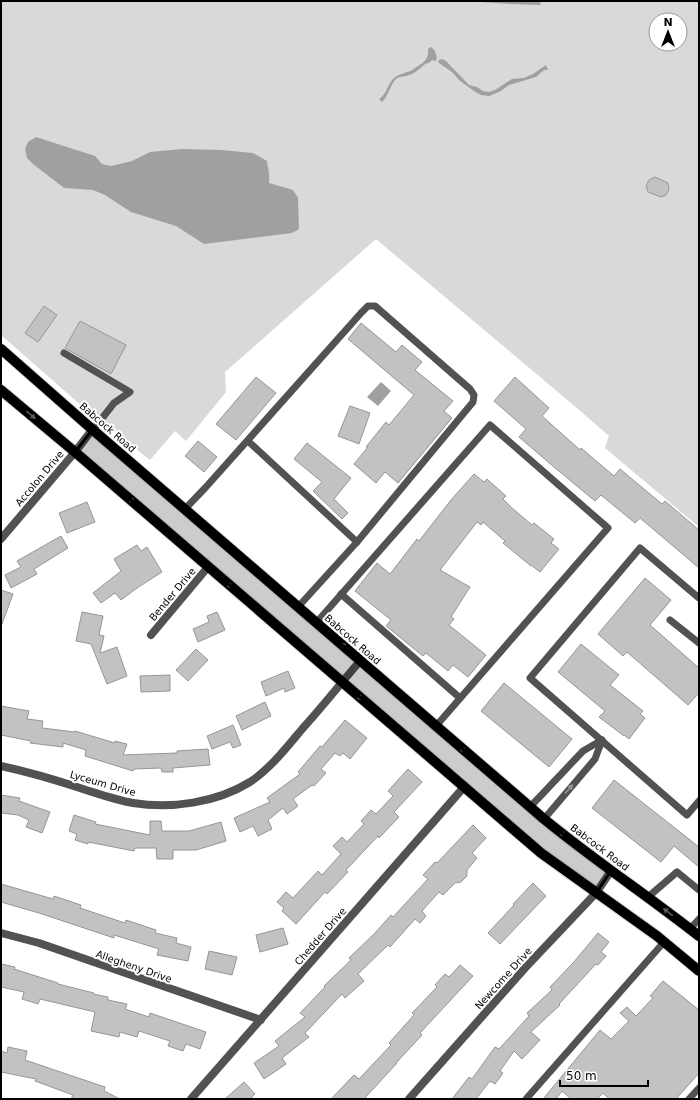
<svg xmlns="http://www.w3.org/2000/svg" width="700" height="1100" font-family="'DejaVu Sans',sans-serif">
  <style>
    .green { fill: #d9d9d9; fill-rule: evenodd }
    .water { fill: #a0a0a0 }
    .building { fill: #c2c2c2; stroke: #969696 }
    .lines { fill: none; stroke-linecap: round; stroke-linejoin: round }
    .primary-casing { stroke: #dbdbdb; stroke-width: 12 }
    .lane { stroke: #525252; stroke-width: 7 }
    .street { stroke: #525252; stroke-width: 8 }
    .primary { stroke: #000; stroke-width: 10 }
    .oneway { fill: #595959 }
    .oneway2 { fill: #979797 }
    .marked { fill: #000; fill-opacity: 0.2; stroke: #000; stroke-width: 3; stroke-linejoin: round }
    .labels { text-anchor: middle; stroke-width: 4; stroke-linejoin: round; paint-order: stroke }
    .street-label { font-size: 10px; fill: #000; stroke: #fff }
  </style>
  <rect width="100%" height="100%" fill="#fff"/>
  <path class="green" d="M 1,1 L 699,1 L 699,527 L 605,448 L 609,436 L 578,409 L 376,239 L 225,372 L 226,392 L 186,441 L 175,431 L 150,460 L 75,400 L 1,335 ZM 656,20 L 680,20 L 680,44 L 656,44 Z"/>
  <g class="water">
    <polygon points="479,1 541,1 540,5 511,4 480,2"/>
    <path d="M 431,47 C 435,50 438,56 436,61 L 432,60 C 430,63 427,63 424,65 C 419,69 416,73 409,75 C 405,77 401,76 397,78 C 390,84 389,95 382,102 L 379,99 C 387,94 387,85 393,79 C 397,75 402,74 407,72 C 412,71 414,68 418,66 C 425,62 429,58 428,49 Z"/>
    <polygon points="442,59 446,61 469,85 477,87 483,91 489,92 495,90 512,79 524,78 533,74 546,65 548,70 544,70 536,77 509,85 501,91 489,96 481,95 474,91 460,81 452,72 439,63 438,61 439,60"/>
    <path d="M 36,137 L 95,156 L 102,164 L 111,166 L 132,161 L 150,152 L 182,149 L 221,150 L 253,153 L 267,161 C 268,169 270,174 269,183 L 293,190 L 298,198 L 299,229 L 292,233 L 204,244 L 176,226 L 131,212 L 105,195 L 93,190 L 64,188 L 33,164 L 27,158 L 25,149 L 28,142 Z"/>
    <polygon points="381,382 391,391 378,406 367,397"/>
  </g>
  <g class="building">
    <polygon points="655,177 668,183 669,189 666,195 661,197 648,192 646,186 649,180"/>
    <polygon points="44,306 57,315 38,342 25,333"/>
    <polygon points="80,321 126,345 111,374 65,348"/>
    <polygon points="361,323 396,352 402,345 422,362 415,370 453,401 444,411 452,418 398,483 385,472 376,483 354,464 368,447 366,447 386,422 389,425 414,395 348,339"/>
    <polygon points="256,377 276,393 236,440 216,424"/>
    <polygon points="515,377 549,408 542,416 580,450 581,448 614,476 620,469 662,504 665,501 699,530 699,568 640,518 635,523 601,495 595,501 554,467 519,437 526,429 494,401"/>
    <polygon points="350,406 370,413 359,444 338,436"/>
    <polygon points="198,441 217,457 204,472 185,456"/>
    <polygon points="307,443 351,478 334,499 348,513 342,519 313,491 322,482 294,459"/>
    <polygon points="474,474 484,482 487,479 506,496 503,499 512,508 532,525 534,523 554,539 551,543 559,549 540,572 531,565 531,566 503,543 505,541 483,522 481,525 477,522 440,570 470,587 451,617 454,619 449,625 486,655 468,677 453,665 448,671 426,653 423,656 386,626 391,620 355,591 377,563 390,574 417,539 419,541 451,500"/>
    <polygon points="87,502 95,522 67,533 59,513"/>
    <polygon points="61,536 68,548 34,569 37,574 11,588 5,575 21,567 17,561"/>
    <polygon points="137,545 141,551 147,547 162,572 137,588 121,600 115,593 101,603 93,593 121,571 114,559"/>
    <polygon points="645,578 671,600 650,625 699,668 699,693 688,705 627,652 623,656 598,634"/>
    <polygon points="1,590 13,594 2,624 1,624"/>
    <polygon points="82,612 103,616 99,635 104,636 100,653 117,647 127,676 107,684 91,644 76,641"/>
    <polygon points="217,612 225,630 198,642 193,629 209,622 207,616"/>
    <polygon points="581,644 619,675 610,685 643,711 640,714 645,718 629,739 624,735 624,736 599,717 605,711 558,672"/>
    <polygon points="196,649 208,660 188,681 176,670"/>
    <polygon points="288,671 295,688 285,692 284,688 266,696 261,682"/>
    <polygon points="170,675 170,691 141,692 140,676"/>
    <polygon points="504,683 572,739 549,767 481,711"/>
    <polygon points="265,702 271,716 242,730 236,716"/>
    <polygon points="1,706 29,711 27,719 43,721 42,728 75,732 75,731 115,743 115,741 127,744 123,755 177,753 177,751 208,749 210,765 173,768 173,772 162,772 161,768 134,769 133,771 85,756 86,750 63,743 63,747 30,743 31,741 1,735"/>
    <polygon points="345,720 367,738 350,759 343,753 340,756 335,753 321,769 326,773 314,786 312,785 293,799 298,806 287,814 283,808 268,820 272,829 258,836 253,826 240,832 234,818 270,802 267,798 300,774 298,772 320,746 322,747"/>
    <polygon points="233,725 241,745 233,748 230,742 212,749 207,736"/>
    <polygon points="408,769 422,782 394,812 399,817 379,838 378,836 346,870 348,872 327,894 325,892 296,924 282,911 284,908 277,902 286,892 293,898 318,871 322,875 341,854 333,846 342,837 347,842 364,824 361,821 371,810 376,814 393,796 388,791"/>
    <polygon points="614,780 699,847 699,867 674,846 661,862 592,808"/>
    <polygon points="1,795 20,798 19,801 50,812 42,833 26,827 29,820 18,815 1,813"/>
    <polygon points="74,815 96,822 95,824 150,835 150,821 161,821 162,831 189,831 221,822 226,841 196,850 173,850 173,859 157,859 156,848 135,848 134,851 88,842 88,844 75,840 77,834 69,831"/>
    <polygon points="473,825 486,838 472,853 477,858 467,870 467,876 461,882 455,883 443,895 439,892 422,911 426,916 420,923 415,919 390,947 388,945 358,974 364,981 345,998 342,994 305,1033 309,1037 282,1058 286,1064 264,1079 254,1063 279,1046 275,1041 305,1017 300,1013 325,987 324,986 351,960 349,958 375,933 391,915 393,917 428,879 423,875 435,862 437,863"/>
    <polygon points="533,883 546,896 500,944 488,933 514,905 513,904"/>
    <polygon points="1,884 53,899 54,896 81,905 80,908 125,923 126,920 156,930 155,933 177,938 176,943 191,947 188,961 157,955 159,949 114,935 114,938 39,913 1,902"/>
    <polygon points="283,928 288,944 260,952 256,935"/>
    <polygon points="598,933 609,942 601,952 606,956 598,965 596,964 559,1004 560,1005 531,1032 540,1040 522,1059 514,1051 500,1071 503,1073 495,1084 490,1081 476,1099 452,1099 469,1077 472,1079 495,1047 499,1049 529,1016 527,1013 552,990 550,987 573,963"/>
    <polygon points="209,951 237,957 232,975 205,969"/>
    <polygon points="1,964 15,967 14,969 58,983 58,984 94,993 93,994 108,997 108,1000 127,1004 125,1009 149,1017 150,1013 206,1032 200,1049 186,1044 183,1051 168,1046 170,1041 139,1031 137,1037 120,1032 119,1037 91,1031 95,1012 40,999 38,1004 22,999 24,992 1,987"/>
    <polygon points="460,965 473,976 420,1033 422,1035 396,1063 397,1063 364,1099 331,1099 354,1075 359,1079 391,1045 389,1043 414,1015 412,1013 437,987 435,985 445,974 449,977"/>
    <polygon points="663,981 699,1010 699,1073 676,1099 609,1099 603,1093 597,1099 571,1099 562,1091 556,1099 543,1099 600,1030 611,1039 629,1021 620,1013 627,1007 636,1016 653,998 650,996"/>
    <polygon points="8,1047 27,1051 25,1060 105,1087 104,1091 120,1099 71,1099 73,1095 35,1081 36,1079 1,1072 1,1051 7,1053"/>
    <polygon points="244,1082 255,1094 250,1099 225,1099"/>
  </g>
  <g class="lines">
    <g class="primary-casing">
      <g id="primary">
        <path d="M 1,349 L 93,430 L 544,819 C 594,860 648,896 699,936"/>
        <polyline points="1,390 75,452 541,853 657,936 699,971"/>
      </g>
    </g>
    <g class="lane">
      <polyline points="64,353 130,392 114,403 93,430"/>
      <polyline points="248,441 357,542"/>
      <polyline points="185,509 206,487 361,313 368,306 375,306 470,389 474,395 473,402 357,542 298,607"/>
      <polyline points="341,594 460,698"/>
      <polyline points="699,598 640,548 530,678 687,815 699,801"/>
      <polyline points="670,620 699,643"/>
      <polyline points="316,623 490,425 608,528 436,726"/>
      <polyline points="530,807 583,751 602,740"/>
      <polyline points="544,819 595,759 602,740"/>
      <polyline points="648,897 677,872 699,890"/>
      <polyline points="690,929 699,919"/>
      <polyline points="526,1099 664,942"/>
      <polyline points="689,1099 699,1088"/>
    </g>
    <g class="street">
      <polyline points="1,539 75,452 92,430"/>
      <polyline points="151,635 208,567"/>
      <path d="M 1,766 C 29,772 56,780 83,789 C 99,794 116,800 133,803 C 171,809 216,803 250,782 C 271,768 287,747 303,728 C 323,706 341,683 360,661"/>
      <polyline points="1,933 39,943 261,1020"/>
      <polyline points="191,1099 464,787"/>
      <polyline points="409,1099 525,968 596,893 611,871"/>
    </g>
    <use href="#primary" class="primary"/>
  </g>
  <defs><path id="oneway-solid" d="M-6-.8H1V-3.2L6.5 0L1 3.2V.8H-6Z"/></defs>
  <g class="oneway">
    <use href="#oneway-solid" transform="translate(31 415) rotate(40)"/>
    <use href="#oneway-solid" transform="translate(130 499) rotate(41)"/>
    <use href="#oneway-solid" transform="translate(228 584) rotate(41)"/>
    <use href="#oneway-solid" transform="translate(345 647) rotate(-139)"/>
    <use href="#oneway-solid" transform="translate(358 696) rotate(41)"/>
    <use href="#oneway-solid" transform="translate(464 751) rotate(-139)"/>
    <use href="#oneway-solid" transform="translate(564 835) rotate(-143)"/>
    <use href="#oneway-solid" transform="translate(668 912) rotate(-143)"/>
  </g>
  <use class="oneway2" href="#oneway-solid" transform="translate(569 789) rotate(-49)"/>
  <path class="marked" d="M 92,430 L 544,819 L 611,871 L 596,893 L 541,853 L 75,452 Z"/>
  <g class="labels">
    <g class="street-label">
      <text transform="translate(108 427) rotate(41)" y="4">Babcock Road</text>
      <text transform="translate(39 478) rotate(-50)" y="4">Accolon Drive</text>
      <text transform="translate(172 594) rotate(-50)" y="4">Bender Drive</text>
      <text transform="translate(353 639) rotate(41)" y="4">Babcock Road</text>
      <text transform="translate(103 783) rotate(16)" y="4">Lyceum Drive</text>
      <text transform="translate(600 847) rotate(37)" y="4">Babcock Road</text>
      <text transform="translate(320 936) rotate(-49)" y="4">Chedder Drive</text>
      <text transform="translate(134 966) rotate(19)" y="4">Allegheny Drive</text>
      <text transform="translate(503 978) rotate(-48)" y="4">Newcome Drive</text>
    </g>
  </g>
  <rect width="700" height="1100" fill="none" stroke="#000000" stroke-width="4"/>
  <g transform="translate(668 32)"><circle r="19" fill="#ffffff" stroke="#999999"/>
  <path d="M0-3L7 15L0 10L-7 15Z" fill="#000000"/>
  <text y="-6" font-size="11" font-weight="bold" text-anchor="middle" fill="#000000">N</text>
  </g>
  <path d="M560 1080v6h88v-6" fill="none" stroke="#000000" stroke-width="2"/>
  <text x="566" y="1080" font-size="12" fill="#000000" stroke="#ffffff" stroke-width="3" paint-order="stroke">50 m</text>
</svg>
